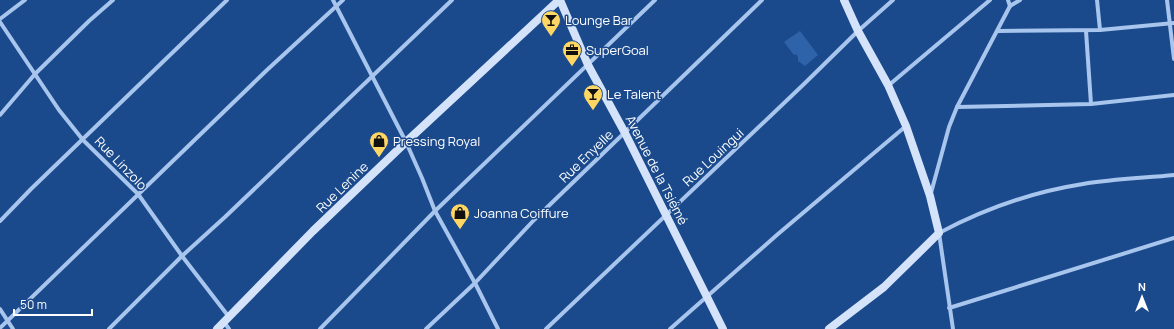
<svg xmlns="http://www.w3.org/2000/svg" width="1174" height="329" font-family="Manrope,sans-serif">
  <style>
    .green { fill: #2e63aa }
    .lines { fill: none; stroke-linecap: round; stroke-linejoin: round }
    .street { stroke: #a7c5ed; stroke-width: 4 }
    .secondary { stroke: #d4e3f9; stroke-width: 8 }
    .labels { text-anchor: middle; stroke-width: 3; stroke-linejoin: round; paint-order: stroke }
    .poi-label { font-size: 13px; fill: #fff; stroke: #1b4a8c; text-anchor: start }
    .street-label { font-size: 13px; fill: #fff; stroke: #1b4a8c }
  </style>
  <rect width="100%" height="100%" fill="#1b4a8c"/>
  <polygon class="green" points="800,31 818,55 805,66 798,61 798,57 796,54 794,55 784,42"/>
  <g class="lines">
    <g class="street">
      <polyline points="333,0 406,142 422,178 435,211 475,283 498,329"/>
      <polyline points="1008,0 1010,6 1020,0"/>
      <polyline points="1097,0 1100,30"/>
      <polyline points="1167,0 1174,59"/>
      <polyline points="0,19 25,0"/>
      <polyline points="0,22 59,110 83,140 138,194 182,256 229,317"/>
      <polyline points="998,31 1100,30 1174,23"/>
      <polyline points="1086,31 1091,104"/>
      <polyline points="889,85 990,0"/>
      <polyline points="957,107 1091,104 1174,95"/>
      <polyline points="0,115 35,74 89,21 113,0"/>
      <polyline points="931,193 949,127 957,107 1010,6"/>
      <polyline points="0,221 31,189 227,0"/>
      <polyline points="949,308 1174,238"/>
      <polyline points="0,309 13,329"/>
      <polyline points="224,322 229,329"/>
      <polyline points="0,328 267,70 343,0"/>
      <polyline points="109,329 182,256 225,217 452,0"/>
      <polyline points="320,329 435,211 655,0"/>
      <polyline points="426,329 475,283 534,220 762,0"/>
      <polyline points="546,329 804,84 858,31 893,0"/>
      <polyline points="670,329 778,234 906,126"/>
      <path d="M 953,329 L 939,233 C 984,209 1032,192 1083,184 C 1113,179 1144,178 1174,175"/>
    </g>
    <g class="secondary">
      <polyline points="560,0 588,65 625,133 723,329"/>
      <polyline points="217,329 313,231 406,142 559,0"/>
      <polyline points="829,329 884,287 939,233 930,196 906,126 888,85 858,31 844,0"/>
    </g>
  </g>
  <defs>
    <g id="bar-pin" transform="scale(1)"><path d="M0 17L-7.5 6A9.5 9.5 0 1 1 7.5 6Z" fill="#fed664" stroke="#1b4a8c"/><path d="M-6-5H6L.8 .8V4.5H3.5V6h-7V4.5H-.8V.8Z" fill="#111"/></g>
    <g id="office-pin" transform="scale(1)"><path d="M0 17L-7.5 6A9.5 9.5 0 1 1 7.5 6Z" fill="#fed664" stroke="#1b4a8c"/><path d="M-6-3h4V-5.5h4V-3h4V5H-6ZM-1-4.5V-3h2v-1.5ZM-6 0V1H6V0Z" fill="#111"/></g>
    <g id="shop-pin" transform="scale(1)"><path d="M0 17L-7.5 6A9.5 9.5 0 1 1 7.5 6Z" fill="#fed664" stroke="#1b4a8c"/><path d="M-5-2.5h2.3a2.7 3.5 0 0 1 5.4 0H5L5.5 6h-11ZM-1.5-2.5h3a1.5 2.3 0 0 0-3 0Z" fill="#111"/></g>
  </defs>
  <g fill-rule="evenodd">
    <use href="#bar-pin" x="551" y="20"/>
    <use href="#office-pin" x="572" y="50"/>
    <use href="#bar-pin" x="593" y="94"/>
    <use href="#shop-pin" x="379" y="141"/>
    <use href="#shop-pin" x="460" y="213"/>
  </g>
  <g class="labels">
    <g class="poi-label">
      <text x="565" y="25">Lounge Bar</text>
      <text x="586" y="55">SuperGoal</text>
      <text x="607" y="99">Le Talent</text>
      <text x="393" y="146">Pressing Royal</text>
      <text x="474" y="218">Joanna Coiffure</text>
    </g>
    <g class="street-label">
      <text transform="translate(586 156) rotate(-44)" y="5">Rue Enyelle</text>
      <text transform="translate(713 157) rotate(-43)" y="5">Rue Louingui</text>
      <text transform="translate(121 163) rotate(46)" y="5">Rue Linzolo</text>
      <text transform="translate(657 170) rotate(63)" y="5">Avenue de la Tsiémé</text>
      <text transform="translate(342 187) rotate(-44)" y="5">Rue Lenine</text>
    </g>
  </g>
  <g transform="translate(1142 297)" stroke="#1b4a8c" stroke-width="3" paint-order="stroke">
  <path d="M0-3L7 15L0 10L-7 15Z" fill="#ffffff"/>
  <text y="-6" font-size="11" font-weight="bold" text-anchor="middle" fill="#ffffff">N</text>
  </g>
  <path d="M14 309v6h78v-6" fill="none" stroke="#ffffff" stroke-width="2"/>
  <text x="20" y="309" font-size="12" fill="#ffffff" stroke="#1b4a8c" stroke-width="3" paint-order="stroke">50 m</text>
</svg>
